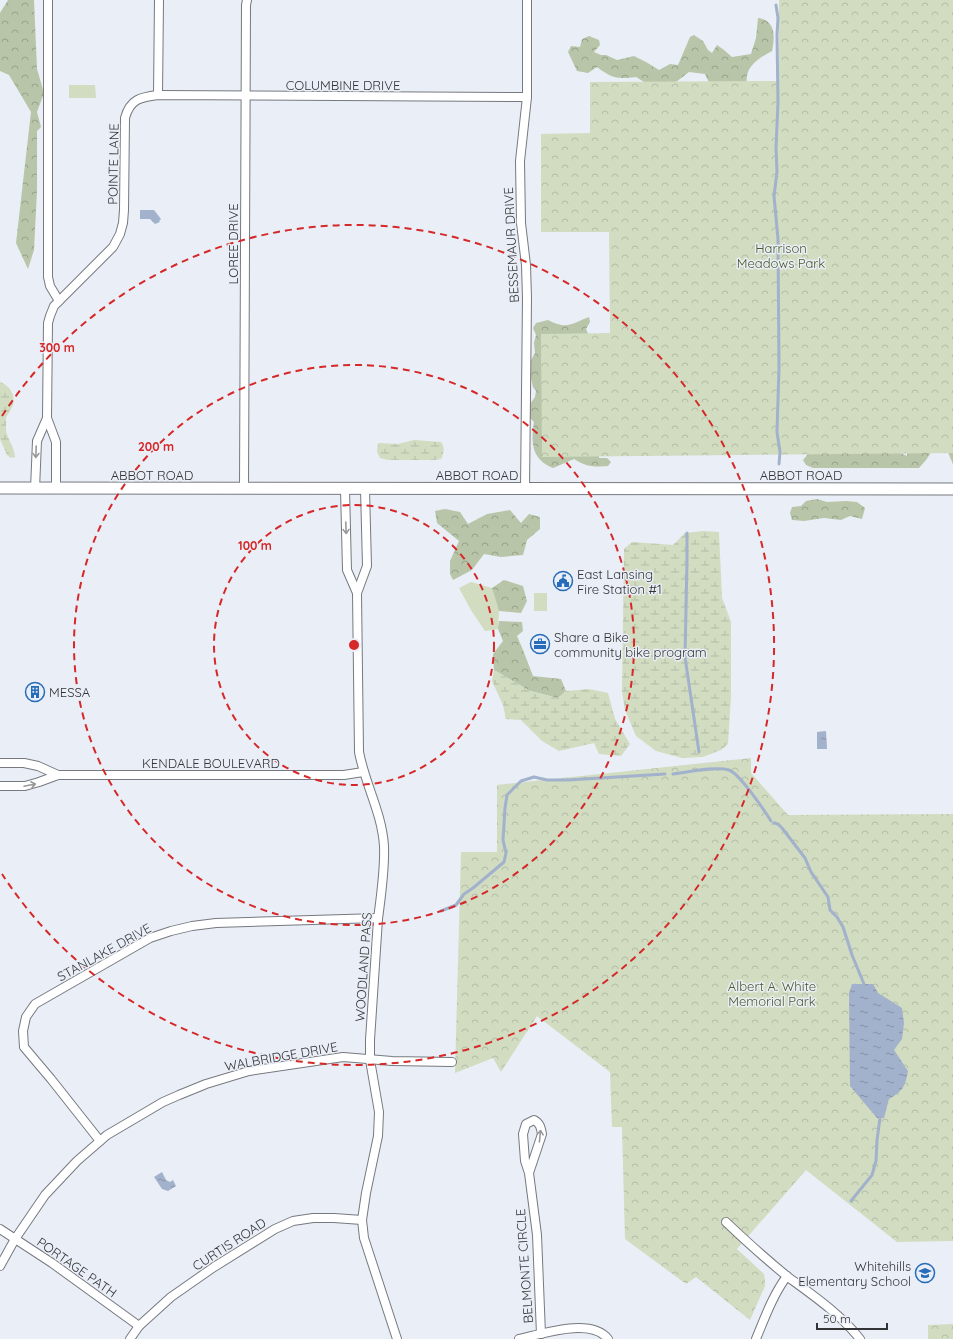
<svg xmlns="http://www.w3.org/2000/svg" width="953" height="1339" font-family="Quicksand,sans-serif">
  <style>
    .grass { fill: #d1dcc1 }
    .forest { fill: url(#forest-crowns) }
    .wetland { fill: url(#wetland-marsh) }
    .park { fill: url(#park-crowns) }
    .water { fill: url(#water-ripples) }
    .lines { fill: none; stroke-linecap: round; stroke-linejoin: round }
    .stream { stroke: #a2b1cc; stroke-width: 3 }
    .street-casing { stroke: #767980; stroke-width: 10 }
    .secondary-casing { stroke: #767980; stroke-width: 13 }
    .street { stroke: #fff; stroke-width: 8 }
    .secondary { stroke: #fff; stroke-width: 11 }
    .oneway { stroke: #989a9a }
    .ring { fill: none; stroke: #d62828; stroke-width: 2; stroke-dasharray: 7 5 }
    .labels { text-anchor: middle; stroke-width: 3; stroke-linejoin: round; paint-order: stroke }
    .street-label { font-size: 13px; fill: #323436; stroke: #eaeef6 }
    .park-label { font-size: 13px; fill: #495a2c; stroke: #eaeef6 }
    .poi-label { font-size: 13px; fill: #323436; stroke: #eaeef6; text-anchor: start }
    .centre { fill: #d62828; stroke: #eaeef6; stroke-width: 2 }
    .ring-label { font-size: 12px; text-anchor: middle; font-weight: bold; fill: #d62828; stroke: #eaeef6; stroke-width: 3; stroke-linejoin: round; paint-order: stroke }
  </style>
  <defs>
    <pattern id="forest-crowns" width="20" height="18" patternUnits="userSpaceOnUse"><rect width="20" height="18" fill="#b9c5a8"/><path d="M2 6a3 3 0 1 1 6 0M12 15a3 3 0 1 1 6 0" fill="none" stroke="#97a18a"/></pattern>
    <pattern id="wetland-marsh" width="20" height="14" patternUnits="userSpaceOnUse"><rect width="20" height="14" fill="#d1dcc1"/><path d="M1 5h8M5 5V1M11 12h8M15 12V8" fill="none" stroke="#b4bda6"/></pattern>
    <pattern id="park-crowns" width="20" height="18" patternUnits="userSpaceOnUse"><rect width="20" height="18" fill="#d1dcc1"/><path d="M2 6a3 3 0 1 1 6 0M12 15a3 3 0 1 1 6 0" fill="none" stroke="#b4bda6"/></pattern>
    <pattern id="water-ripples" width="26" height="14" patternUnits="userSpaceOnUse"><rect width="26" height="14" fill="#a2b1cc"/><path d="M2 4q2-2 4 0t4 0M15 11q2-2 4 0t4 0" fill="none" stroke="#8591a6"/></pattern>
  </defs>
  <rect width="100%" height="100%" fill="#eaeef6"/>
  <g class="grass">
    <polygon points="69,85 95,85 96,98 69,98"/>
    <polygon points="471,582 492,588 499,611 498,629 485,631 471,610 459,588"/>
    <rect x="534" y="593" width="13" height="18"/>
  </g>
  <g class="forest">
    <polygon points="8,0 34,0 37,69 44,93 37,112 41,127 37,131 37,191 34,250 28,269 16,243 31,112 9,75 0,71 0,13"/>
    <path d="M 758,18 C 776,20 775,38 772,51 C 763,56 752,62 748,72 C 746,77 747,84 746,89 L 711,87 L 705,74 L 689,72 L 658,96 L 649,85 L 636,77 C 617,79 613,79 597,67 L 588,73 L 577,71 L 568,52 L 571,46 L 580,47 L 582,39 L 589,36 L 599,40 L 600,45 L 594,52 L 601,55 L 606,55 L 617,60 L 634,56 L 646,62 L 659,70 L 670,64 L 678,65 L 690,37 L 694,35 L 703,41 L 708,50 L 712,53 L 717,45 L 724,50 L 732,57 L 751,54 L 756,38 Z"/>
    <path d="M 589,317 L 590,322 L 586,329 L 597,354 L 599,458 L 607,458 L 611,462 L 608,466 C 593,467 587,467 574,459 L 553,468 C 531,459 531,442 534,422 L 529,417 L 530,404 L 535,397 L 536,391 L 533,387 L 530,374 L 530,362 L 535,353 L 534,343 L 536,335 L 533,328 L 536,323 L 548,320 C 567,330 571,324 589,317 Z"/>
    <polygon points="953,433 953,464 947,450 934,448 926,460 919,468 813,468 806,465 803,460 809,453 896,451 907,456 908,449"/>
    <polygon points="817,499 827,502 846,501 857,502 865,508 862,519 850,516 841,520 824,518 804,521 792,520 790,513 792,507 801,506 806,501"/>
    <polygon points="445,509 460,512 468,524 487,514 510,510 521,523 529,514 540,517 540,529 527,540 523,555 501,557 484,554 472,570 453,580 450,574 450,561 459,541 437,523 435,511"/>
    <polygon points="504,580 523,586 527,601 521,613 499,611 492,588"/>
    <polygon points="499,621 522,622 523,631 517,636 523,650 533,676 561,679 566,691 558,698 530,691 494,670 493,654 503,641 498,629"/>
  </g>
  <g class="wetland">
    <path d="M 0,382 C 10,386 17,396 12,407 C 11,411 7,414 6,418 C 6,422 6,427 6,431 C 8,440 15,449 15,457 L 11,458 L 7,455 L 0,439 Z"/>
    <path d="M 414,440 L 441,442 C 445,447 444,453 441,459 L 434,460 L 388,460 L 380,458 L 377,452 L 378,443 L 398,444 Z"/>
    <polygon points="704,531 719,532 722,598 731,622 731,697 728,744 721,750 703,757 682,758 656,751 636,736 625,710 622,691 624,549 632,542 673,545 685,533"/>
    <polygon points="494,670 530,691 558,698 566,691 589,689 608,693 615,719 630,744 621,756 599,754 594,743 559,751 542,741 521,720 506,719 503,705 492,681"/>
  </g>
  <g class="park">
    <polygon points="779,0 953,0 953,453 542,457 541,334 610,333 609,232 541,232 541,134 590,133 590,82 779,81"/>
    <polygon points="751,758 751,773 788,815 953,814 953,1241 897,1242 806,1170 737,1249 764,1274 765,1280 765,1286 750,1320 696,1277 686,1284 625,1239 622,1127 612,1127 610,1072 537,1016 501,1072 493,1058 455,1073 461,852 497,852 497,785"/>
    <polygon points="953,1324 953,1339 928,1339 928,1325"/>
  </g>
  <g class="water">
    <polygon points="140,210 154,210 161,219 159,221 160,222 155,224 150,219 140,219"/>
    <polygon points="826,731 827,749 817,749 817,732"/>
    <path d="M 852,984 L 873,984 L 878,993 L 902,1008 L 904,1023 L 902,1039 L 894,1050 L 908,1071 C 905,1087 903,1091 889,1099 L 884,1118 L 877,1118 L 850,1086 L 849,993 Z"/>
    <polygon points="162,1172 166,1180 170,1182 173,1180 176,1186 168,1191 162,1189 154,1177"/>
  </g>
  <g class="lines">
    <g class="stream">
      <polyline points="776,5 778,18 777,35 778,102 776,148 777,172 774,196 778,239 779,368 777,432 780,452 779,464"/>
      <polyline points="687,533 687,560 685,657 699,752"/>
      <path d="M 673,774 C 688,772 716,766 729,770 C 740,774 764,810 771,821"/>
      <polyline points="774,823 778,824 782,828 805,858 811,872 828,897 830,910 837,917 843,927 852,955 864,984"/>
      <polyline points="441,911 456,905 464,894 473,888 504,862 506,853 503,840 505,808 507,795 521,781 534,777 547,780 568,780 665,774"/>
      <polyline points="851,1201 872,1175 876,1161 877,1140 880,1118"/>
    </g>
    <g class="street-casing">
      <g id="street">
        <polyline points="48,0 48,277 50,286 59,301"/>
        <polyline points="158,95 159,0"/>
        <polyline points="244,488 246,5 247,0"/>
        <polyline points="35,489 37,441 47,418"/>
        <path d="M 56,489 L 56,442 L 47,418 L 48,323 L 50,316 L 54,306 L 113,247 L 120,234 L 123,223 L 124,210 L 125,118 C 130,99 141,97 158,95 L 527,97"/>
        <polyline points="345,489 347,570 357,593"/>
        <path d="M 365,489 L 367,566 L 357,593 L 359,752 C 365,784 382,813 384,846 C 385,870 381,895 378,919 C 375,959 373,1000 370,1040 L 370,1060 L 379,1112 L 378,1136 L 366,1193 L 362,1220 L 364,1238 L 397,1339"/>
        <polyline points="525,489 527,298 526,265 521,223 520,161 527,97 527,0"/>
        <polyline points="0,763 24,763 38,766 58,775"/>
        <polyline points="0,786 25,786 39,782 58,775 344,775 363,772"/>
        <polyline points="100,1141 51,1079 24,1047 23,1031 26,1017 35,1004 150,938 171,931 192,926 216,923 378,918"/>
        <path d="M 529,1173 L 542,1134 C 541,1128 540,1123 534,1120 L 526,1124 L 523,1134 L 525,1161 L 529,1173 L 537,1235 L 541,1334"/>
        <path d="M 726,1222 C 746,1241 767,1260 788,1277 C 814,1296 840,1314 860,1339"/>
        <polyline points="0,1229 52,1263 139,1326"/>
        <polyline points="0,1266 15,1239 45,1195 77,1161 107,1135 163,1102 179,1095 206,1084 249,1071 343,1057 392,1061 452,1062"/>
        <polyline points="130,1339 139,1326 171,1297 214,1267 275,1229 293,1221 313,1218 334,1218 362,1220"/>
        <path d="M 519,1339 C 542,1334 591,1317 608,1339"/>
        <path d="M 756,1339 C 765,1317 773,1295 787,1276"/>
      </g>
    </g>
    <g class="secondary-casing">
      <polyline id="secondary" points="0,488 953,489"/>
    </g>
    <use href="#street" class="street"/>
    <use href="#secondary" class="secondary"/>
  </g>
  <defs><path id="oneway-shaft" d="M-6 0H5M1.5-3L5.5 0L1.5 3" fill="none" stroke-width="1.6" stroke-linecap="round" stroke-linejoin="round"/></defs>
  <g class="oneway">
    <use href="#oneway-shaft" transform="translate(36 452) rotate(92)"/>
    <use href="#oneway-shaft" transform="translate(346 528) rotate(88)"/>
    <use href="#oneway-shaft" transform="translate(30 785) rotate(-12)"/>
    <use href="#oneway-shaft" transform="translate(540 1136) rotate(-84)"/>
  </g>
  <g class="ring">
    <circle cx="354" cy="645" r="140"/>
    <circle cx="354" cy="645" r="280"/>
    <path d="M2 416A420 420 0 1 1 2 874"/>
  </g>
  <defs>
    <g id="civic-ring" transform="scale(1)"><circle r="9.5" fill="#eaeef6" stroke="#276bbb" stroke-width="1.5"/><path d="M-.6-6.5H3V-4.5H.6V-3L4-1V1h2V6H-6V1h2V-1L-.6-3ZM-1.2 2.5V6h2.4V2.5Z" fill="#276bbb"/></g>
    <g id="office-ring" transform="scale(1)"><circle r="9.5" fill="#eaeef6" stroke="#276bbb" stroke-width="1.5"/><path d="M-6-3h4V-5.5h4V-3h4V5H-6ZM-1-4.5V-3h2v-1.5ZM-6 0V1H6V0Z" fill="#276bbb"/></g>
    <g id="building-ring" transform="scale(1)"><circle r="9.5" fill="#eaeef6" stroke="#276bbb" stroke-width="1.5"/><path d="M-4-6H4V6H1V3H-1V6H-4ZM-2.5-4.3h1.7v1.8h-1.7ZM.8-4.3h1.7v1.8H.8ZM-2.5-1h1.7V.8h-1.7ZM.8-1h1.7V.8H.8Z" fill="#276bbb"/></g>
    <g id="school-ring" transform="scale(1)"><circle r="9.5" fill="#eaeef6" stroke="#276bbb" stroke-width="1.5"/><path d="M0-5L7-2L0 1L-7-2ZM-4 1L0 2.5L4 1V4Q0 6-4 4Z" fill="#276bbb"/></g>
  </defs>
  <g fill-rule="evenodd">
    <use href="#civic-ring" x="563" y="581"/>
    <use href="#office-ring" x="540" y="644"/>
    <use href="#building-ring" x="35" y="692"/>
    <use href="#school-ring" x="925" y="1273"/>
  </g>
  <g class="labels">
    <g class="street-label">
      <text x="343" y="90">COLUMBINE DRIVE</text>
      <text transform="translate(113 164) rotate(-89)" y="5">POINTE LANE</text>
      <text transform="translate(233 244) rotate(-90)" y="5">LOREE DRIVE</text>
      <text transform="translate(511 245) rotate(-93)" y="5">BESSEMAUR DRIVE</text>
      <text x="152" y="480">ABBOT ROAD</text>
      <text x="477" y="480">ABBOT ROAD</text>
      <text x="801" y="480">ABBOT ROAD</text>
      <text x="211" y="768">KENDALE BOULEVARD</text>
      <text transform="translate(104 952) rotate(-29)" y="5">STANLAKE DRIVE</text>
      <text transform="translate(363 967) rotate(-86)" y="5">WOODLAND PASS</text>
      <text transform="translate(281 1056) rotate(-10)" y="5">WALBRIDGE DRIVE</text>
      <text transform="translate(229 1244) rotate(-33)" y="5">CURTIS ROAD</text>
      <text transform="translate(524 1266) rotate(-94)" y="5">BELMONTE CIRCLE</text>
      <text transform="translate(77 1267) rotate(35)" y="5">PORTAGE PATH</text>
    </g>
    <g class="park-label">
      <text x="781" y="253">Harrison<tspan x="781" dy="15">Meadows Park</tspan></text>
      <text x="772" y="991">Albert A. White<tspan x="772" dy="15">Memorial Park</tspan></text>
    </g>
    <g class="poi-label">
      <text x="577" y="579">East Lansing<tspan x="577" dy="15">Fire Station #1</tspan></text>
      <text x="554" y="642">Share a Bike<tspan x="554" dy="15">community bike program</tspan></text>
      <text x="49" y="697">MESSA</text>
      <text x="911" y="1271" text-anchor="end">Whitehills<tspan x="911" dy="15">Elementary School</tspan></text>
    </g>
  </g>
  <circle cx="354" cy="645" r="6" class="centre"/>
  <g class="ring-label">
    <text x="57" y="352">300 m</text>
    <text x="156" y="451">200 m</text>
    <text x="255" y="550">100 m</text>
  </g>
  <path d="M817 1323v6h70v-6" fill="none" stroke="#323436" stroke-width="2"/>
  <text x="823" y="1323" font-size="12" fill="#323436" stroke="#eaeef6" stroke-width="3" paint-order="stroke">50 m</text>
</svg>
